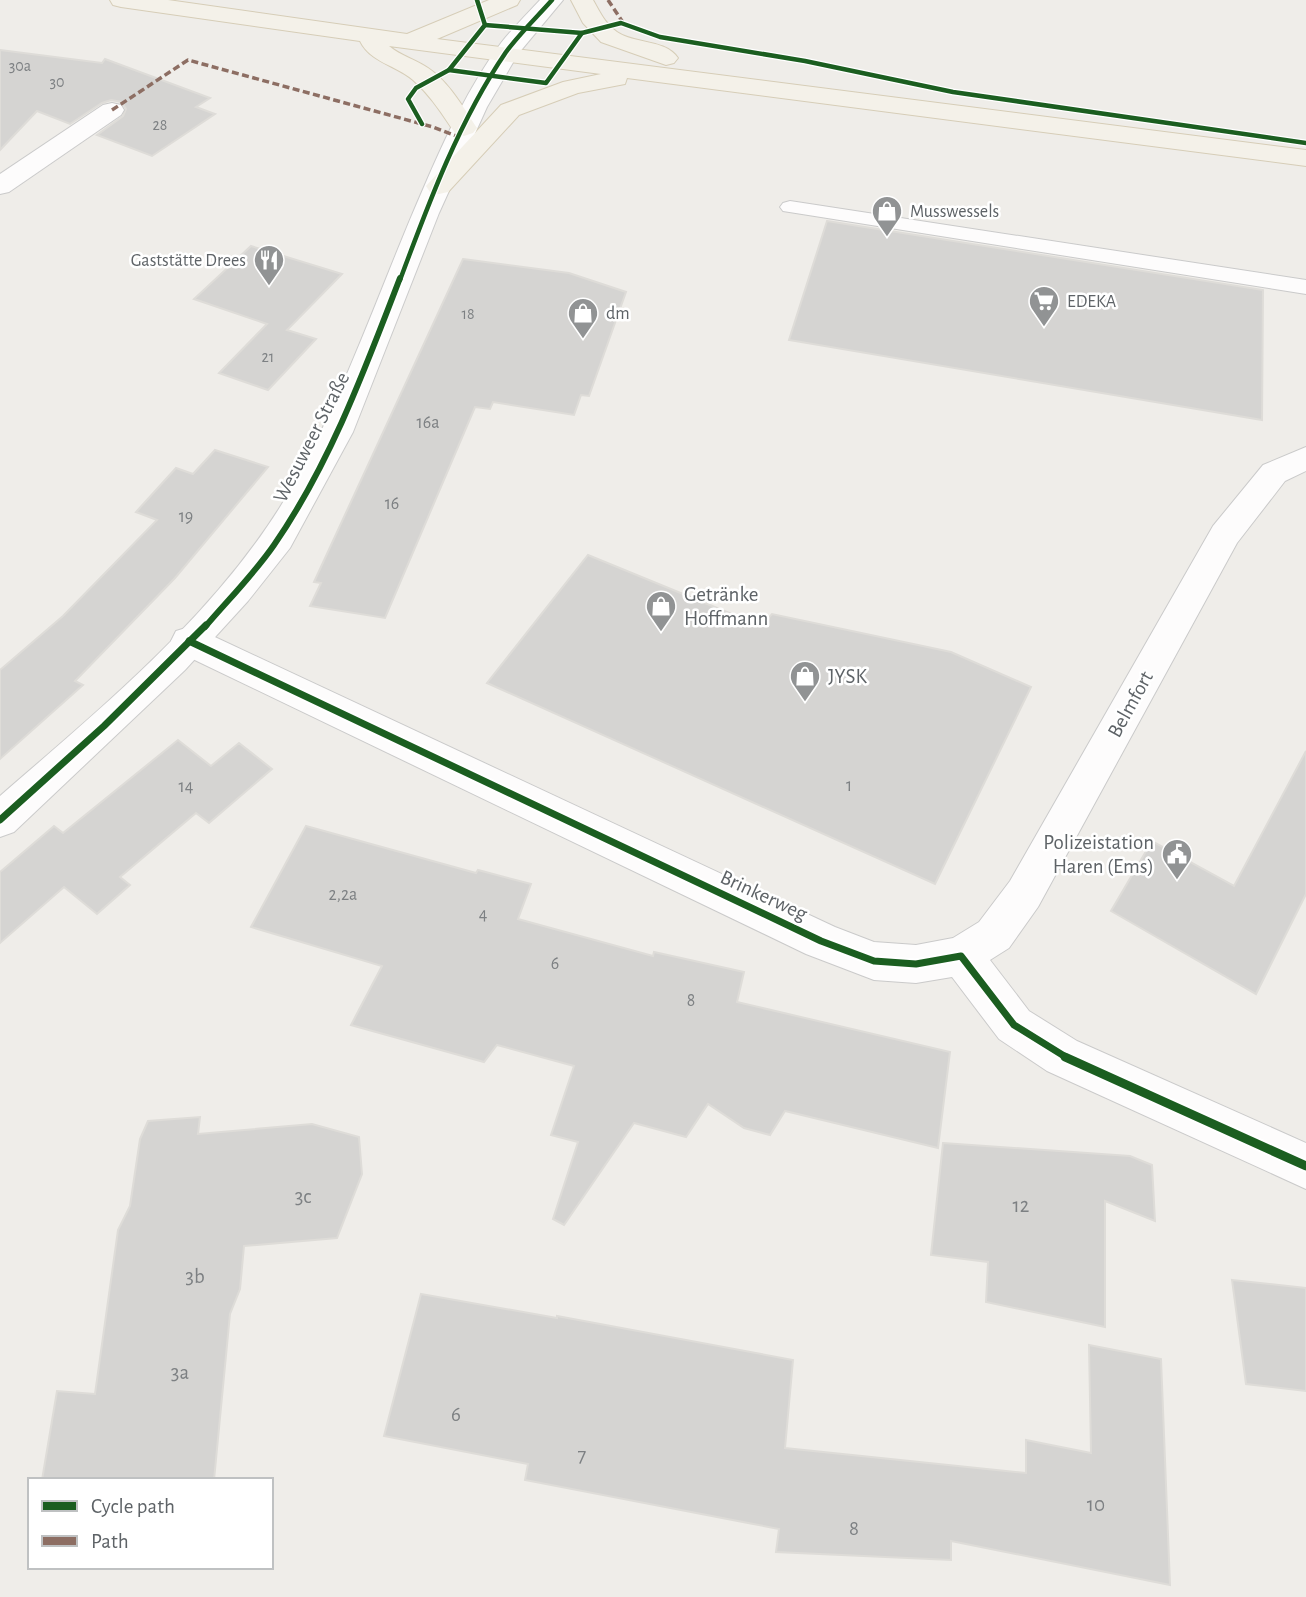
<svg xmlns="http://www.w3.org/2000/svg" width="1306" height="1597" font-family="'Alegreya Sans',sans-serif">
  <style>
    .building { fill: #d5d4d2; stroke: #dedcd8; stroke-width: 2 }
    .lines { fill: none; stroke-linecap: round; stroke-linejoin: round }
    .service-casing { stroke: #cacaca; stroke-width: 2 }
    .minor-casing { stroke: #cacaca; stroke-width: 2 }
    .secondary-casing { stroke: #cbcbcb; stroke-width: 2 }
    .primary-casing { stroke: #d6cdb7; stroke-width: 2 }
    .service { fill: #fdfcfc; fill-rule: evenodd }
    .minor { fill: #fdfcfc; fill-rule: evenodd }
    .secondary { fill: #fdfcfc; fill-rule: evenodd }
    .primary { fill: #f4f1e9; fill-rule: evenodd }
    .quiet { stroke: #8d6e63; stroke-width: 3.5; stroke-dasharray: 7 3.5; stroke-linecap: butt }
    .cycleway-far3-casing { stroke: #fff; stroke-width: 7 }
    .cycleway-far2-casing { stroke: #fff; stroke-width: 10 }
    .cycleway-far1-casing { stroke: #fff; stroke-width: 11 }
    .cycleway-casing { stroke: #fff; stroke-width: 13 }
    .cycleway-far3 { stroke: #1b5e20; stroke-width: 4.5 }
    .cycleway-far2 { stroke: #1b5e20; stroke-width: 6 }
    .cycleway-far1 { stroke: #1b5e20; stroke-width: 7 }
    .cycleway { stroke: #1b5e20; stroke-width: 9 }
    .labels { text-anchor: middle; stroke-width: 5; stroke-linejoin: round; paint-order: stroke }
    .far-number-label { font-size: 16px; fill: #7d8083 }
    .far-poi-label { font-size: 18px; fill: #5e6367; stroke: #fff; text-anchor: start }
    .number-label { font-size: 18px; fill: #7d8083 }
    .street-label { font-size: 21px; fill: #5e6367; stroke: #fff }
    .poi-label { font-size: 21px; fill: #5e6367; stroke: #fff; text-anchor: start }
    .near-number-label { font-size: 21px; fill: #7d8083 }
  </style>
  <rect width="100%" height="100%" fill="#efede9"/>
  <g class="building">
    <polygon points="0,50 102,63 105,59 210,98 196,107 215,114 152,156 97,135 123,116 126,109 122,102 111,100 102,103 70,124 37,111 0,150"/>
    <polygon points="827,221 1263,290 1262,420 789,340"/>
    <polygon points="251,246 342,274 287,330 316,339 268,390 219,373 267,324 194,299"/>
    <polygon points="463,259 569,273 626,292 589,396 581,395 574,415 493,402 490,409 475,407 385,618 310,606 321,583 314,582"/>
    <polygon points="215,450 268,467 175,578 75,681 83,685 0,759 0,670 63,616 157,520 136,512 176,468 193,474"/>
    <polygon points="588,555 761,626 772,614 951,652 1031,687 935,884 487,683"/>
    <polygon points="178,740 211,766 239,743 272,769 209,823 196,813 120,877 130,885 97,914 64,887 0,943 0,872 54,826 63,833"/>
    <polygon points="1306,751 1306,894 1256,994 1111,911 1152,841 1234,886"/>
    <polygon points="306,826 476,873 478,870 531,884 518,919 653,956 654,952 744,972 737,1002 950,1052 938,1148 785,1111 770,1135 744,1128 708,1104 686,1137 634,1123 564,1225 553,1219 578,1142 551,1135 574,1066 497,1045 484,1062 351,1025 382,966 251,927"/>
    <polygon points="200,1117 198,1134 312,1124 359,1137 362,1174 337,1238 244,1246 240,1289 230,1314 214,1480 42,1480 57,1391 95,1394 118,1230 130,1206 140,1139 148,1121"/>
    <polygon points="943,1143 1130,1156 1152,1165 1155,1221 1105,1201 1105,1327 986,1302 988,1262 931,1255"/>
    <polygon points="1232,1280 1306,1288 1306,1391 1246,1384"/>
    <polygon points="421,1294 557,1318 557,1316 793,1360 785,1448 1026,1473 1026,1440 1091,1453 1089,1345 1161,1359 1170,1585 951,1541 951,1560 776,1552 779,1529 525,1480 528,1464 384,1436"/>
  </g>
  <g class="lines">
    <g class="service-casing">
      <polygon id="service" points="790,201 1306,280 1306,294 783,211 780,207 783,203"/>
    </g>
    <g class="minor-casing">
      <g id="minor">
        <polygon points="112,103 121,105 124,110 121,115 9,192 0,194 0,174 103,105"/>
        <polygon points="1306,447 1306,471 1285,481 1237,543 1038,907 1009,948 990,960 1029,1011 1077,1041 1306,1143 1306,1189 1047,1071 999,1039 952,977 916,983 874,980 806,954 176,651 171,641 176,631 189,627 202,631 835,927 874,942 916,945 953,938 979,922 1010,881 1213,526 1263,465"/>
      </g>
    </g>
    <g class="secondary-casing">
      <path id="secondary" d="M 540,0 L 563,0 L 518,54 L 487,107 L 439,213 L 353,432 L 290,548 L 248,601 L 185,670 L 14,832 L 0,837 L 0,796 C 107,703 225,607 295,482 C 347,388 381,285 424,187 C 445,138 469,86 501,43 C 513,28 527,14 540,0 Z"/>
    </g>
    <g class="primary-casing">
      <g id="primary">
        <path d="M 110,0 L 168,0 L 407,34 L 489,0 L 520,0 L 517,5 L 437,39 L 1306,150 L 1306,166 L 627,78 L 625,84 L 578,93 L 519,115 L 448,192 L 439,194 L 430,192 L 426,186 L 501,105 L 563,82 L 601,74 L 389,46 C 401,56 415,59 428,68 C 449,82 463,107 477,128 L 473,133 L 464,136 L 455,133 C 442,114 431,96 413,80 C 396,65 371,63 360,41 L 121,7 L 113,5 Z"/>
        <path d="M 571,0 L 593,0 C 600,12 605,24 617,32 C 634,44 665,39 678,58 L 674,63 L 666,65 L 601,42 L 583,23 Z"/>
      </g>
    </g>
    <use href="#service" class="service"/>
    <use href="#minor" class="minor"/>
    <use href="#secondary" class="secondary"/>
    <use href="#primary" class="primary"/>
    <g class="quiet">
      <polyline points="608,0 624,24"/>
      <polyline points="112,110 188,60 433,127 459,137"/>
    </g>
    <g class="cycleway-far3-casing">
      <g id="cycleway-far3">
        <polyline points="582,33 621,23 660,37 805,61 953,92 1306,143"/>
        <polyline points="449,70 546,83 582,33 485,25"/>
        <polyline points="422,124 408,99 416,88 449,70 485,25 477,0"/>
        <path d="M 400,280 C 429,202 459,121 506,52 C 520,33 537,17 552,0"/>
      </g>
    </g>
    <g class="cycleway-far2-casing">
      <path id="cycleway-far2" d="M 205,627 C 228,600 254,574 274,545 C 330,464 365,369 400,278"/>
    </g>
    <g class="cycleway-far1-casing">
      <g id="cycleway-far1">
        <polyline points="189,641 821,941 874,961 916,964 961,956 1014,1025 1069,1059"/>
        <polyline points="0,820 104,726 206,625"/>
      </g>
    </g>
    <g class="cycleway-casing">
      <polyline id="cycleway" points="1065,1057 1306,1166"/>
    </g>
    <use href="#cycleway-far3" class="cycleway-far3"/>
    <use href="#cycleway-far2" class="cycleway-far2"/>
    <use href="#cycleway-far1" class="cycleway-far1"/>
    <use href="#cycleway" class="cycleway"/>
  </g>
  <defs>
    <g id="shop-pin" transform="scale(1.575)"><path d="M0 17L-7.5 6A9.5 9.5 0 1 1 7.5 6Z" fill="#919394" stroke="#fff"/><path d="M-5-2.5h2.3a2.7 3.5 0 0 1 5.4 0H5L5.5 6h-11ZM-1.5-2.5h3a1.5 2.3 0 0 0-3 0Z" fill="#fff"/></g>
    <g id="restaurant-pin" transform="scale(1.575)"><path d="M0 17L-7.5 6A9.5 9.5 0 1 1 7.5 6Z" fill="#919394" stroke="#fff"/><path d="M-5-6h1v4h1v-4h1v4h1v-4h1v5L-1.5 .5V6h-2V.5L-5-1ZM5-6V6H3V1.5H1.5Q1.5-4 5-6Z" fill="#fff"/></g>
    <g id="supermarket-pin" transform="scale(1.575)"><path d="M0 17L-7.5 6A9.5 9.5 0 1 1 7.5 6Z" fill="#919394" stroke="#fff"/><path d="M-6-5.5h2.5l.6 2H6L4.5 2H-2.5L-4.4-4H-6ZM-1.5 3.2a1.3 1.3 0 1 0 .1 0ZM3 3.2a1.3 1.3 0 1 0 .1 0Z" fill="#fff"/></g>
    <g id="civic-pin" transform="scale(1.575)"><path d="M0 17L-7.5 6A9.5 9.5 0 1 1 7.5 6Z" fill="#919394" stroke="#fff"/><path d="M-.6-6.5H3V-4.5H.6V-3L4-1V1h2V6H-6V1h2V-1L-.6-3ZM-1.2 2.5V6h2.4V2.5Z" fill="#fff"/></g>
  </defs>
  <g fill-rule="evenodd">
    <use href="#shop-pin" x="887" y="211"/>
    <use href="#restaurant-pin" x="269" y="260"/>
    <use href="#supermarket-pin" x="1044" y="301"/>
    <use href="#shop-pin" x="583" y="313"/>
    <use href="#shop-pin" x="661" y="606"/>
    <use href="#shop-pin" x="805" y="676"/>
    <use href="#civic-pin" x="1177" y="854"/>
  </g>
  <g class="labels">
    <g class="far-number-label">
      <text x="20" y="71">30a</text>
      <text x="57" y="87">30</text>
      <text x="160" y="130">28</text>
      <text x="468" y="319">18</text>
      <text x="268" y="362">21</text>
    </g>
    <g class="far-poi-label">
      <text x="910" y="217">Musswessels</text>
      <text x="246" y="266" text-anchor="end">Gaststätte Drees</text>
      <text x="1067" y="307">EDEKA</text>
      <text x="606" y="319">dm</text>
    </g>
    <g class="number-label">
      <text x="428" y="428">16a</text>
      <text x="392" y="509">16</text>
      <text x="186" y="522">19</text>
      <text x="849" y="791">1</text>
      <text x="186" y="792">14</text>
      <text x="343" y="900">2,2a</text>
      <text x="483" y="920">4</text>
      <text x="555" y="969">6</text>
      <text x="691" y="1006">8</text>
    </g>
    <g class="street-label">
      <text transform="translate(311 437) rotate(-63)" y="7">Wesuweer Straße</text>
      <text transform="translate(1130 704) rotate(-61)" y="7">Belmfort</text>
      <text transform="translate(764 895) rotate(25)" y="7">Brinkerweg</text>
    </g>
    <g class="poi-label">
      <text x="684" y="601">Getränke<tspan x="684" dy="24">Hoffmann</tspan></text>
      <text x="828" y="683">JYSK</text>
      <text x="1154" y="849" text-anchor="end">Polizeistation<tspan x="1154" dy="24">Haren (Ems)</tspan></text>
    </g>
    <g class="near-number-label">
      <text x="303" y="1203">3c</text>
      <text x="1021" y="1212">12</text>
      <text x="195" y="1283">3b</text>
      <text x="180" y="1379">3a</text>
      <text x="456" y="1421">6</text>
      <text x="582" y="1462">7</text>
      <text x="1096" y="1511">10</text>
      <text x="854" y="1535">8</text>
    </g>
  </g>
  <rect x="28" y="1478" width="245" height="91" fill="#ffffff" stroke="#bfc1c2" stroke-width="2"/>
  <rect x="42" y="1501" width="35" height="10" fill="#1b5e20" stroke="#bfc1c2" stroke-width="2"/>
  <text x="91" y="1513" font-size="21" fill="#5e6367">Cycle path</text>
  <rect x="42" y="1536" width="35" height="10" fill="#8d6e63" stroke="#bfc1c2" stroke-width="2"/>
  <text x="91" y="1548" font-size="21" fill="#5e6367">Path</text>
</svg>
